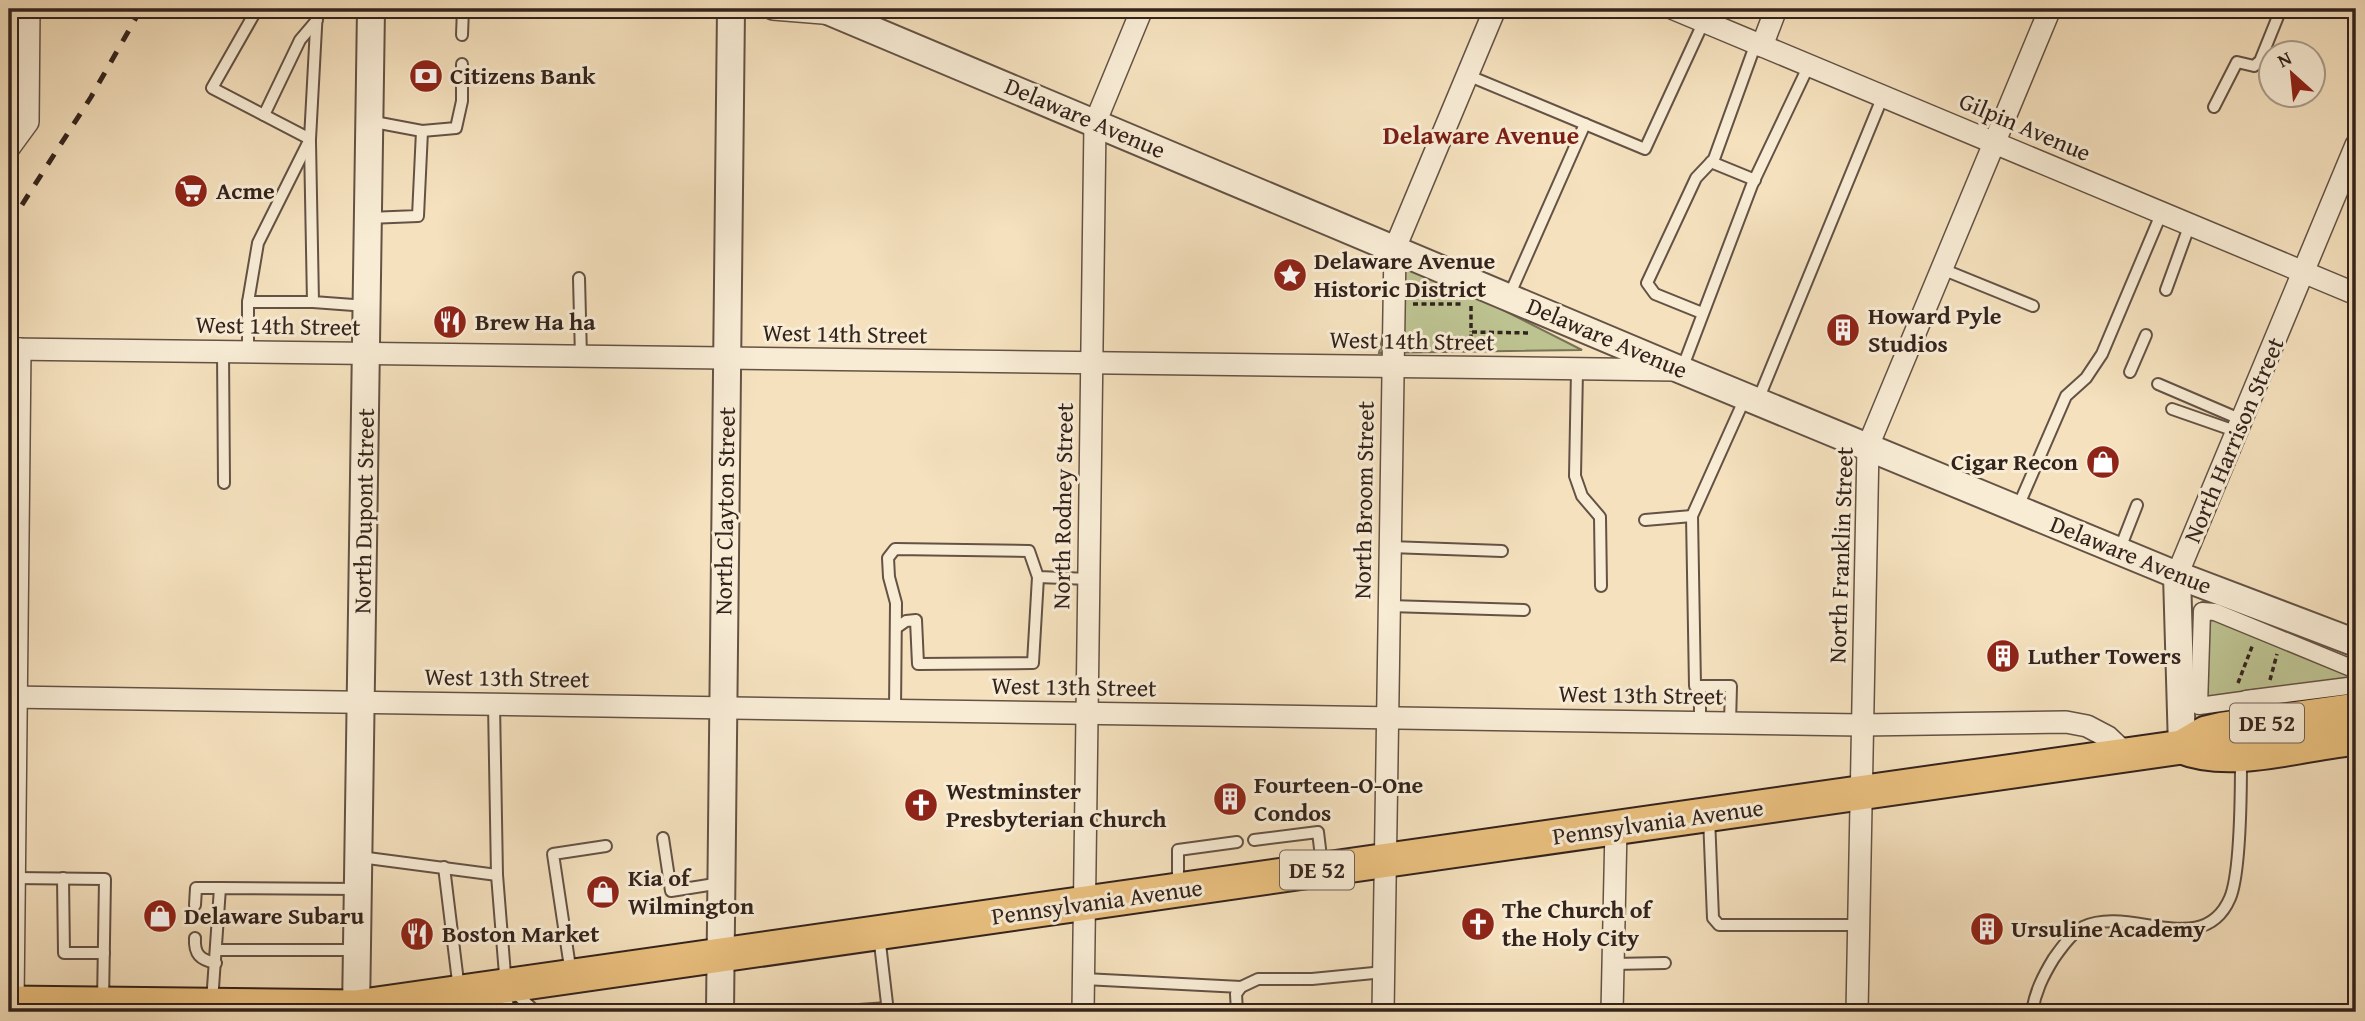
<svg xmlns="http://www.w3.org/2000/svg" width="2365" height="1021" font-family="'Gentium Book Plus',serif">
  <style>
    .green { fill: #bdc291; stroke: #787257; stroke-width: 2 }
    .lines { fill: none; stroke-linecap: round; stroke-linejoin: round }
    .service-casing { stroke: #645245; stroke-width: 14 }
    .pedestrian-casing { stroke: #645245; stroke-width: 19 }
    .minor-casing { stroke: #645245; stroke-width: 24 }
    .tertiary-casing { stroke: #645245; stroke-width: 30 }
    .primary-casing { stroke: #33231d; stroke-width: 37 }
    .path { stroke: #33231d; stroke-width: 3.5; stroke-dasharray: 5 3.5; stroke-linecap: butt }
    .service { stroke: #f8ecd5; stroke-width: 10 }
    .pedestrian { stroke: #f8ecd5; stroke-width: 16 }
    .minor { stroke: #f8ecd5; stroke-width: 21 }
    .tertiary { stroke: #f8ecd5; stroke-width: 26 }
    .primary { stroke: #eac07f; stroke-width: 33 }
    .rail { stroke: #33231d; stroke-width: 5; stroke-dasharray: 12 12; stroke-linecap: butt }
    .labels { text-anchor: middle; stroke-width: 6; stroke-linejoin: round; paint-order: stroke }
    .shield { fill: #f8ecd5; stroke: #6e5f54; stroke-width: 2 }
    .shield-label { font-size: 23px; font-weight: bold; fill: #33231d }
    .poi-label { font-size: 24px; font-weight: bold; fill: #33231d; stroke: #f8ecd5; text-anchor: start }
    .street-label { font-size: 24px; fill: #33231d; stroke: #f8ecd5 }
    .neighbourhood-label { font-size: 26px; font-weight: bold; fill: #7a1f14; stroke: #f8ecd5 }
  </style>
  <rect width="100%" height="100%" fill="#f5e1be"/>
  <filter id="stains"><feTurbulence type="fractalNoise" baseFrequency=".00286" numOctaves="4"/><feColorMatrix values="0 0 0 0 .2 0 0 0 0 .09 0 0 0 0 .02 0 0 0 .5 -.17"/></filter>
  <radialGradient id="worn" r=".72"><stop offset=".6" stop-color="#630" stop-opacity="0"/><stop offset="1" stop-color="#630" stop-opacity=".3"/></radialGradient>
  <g class="green">
    <polygon points="1400,258 1582,350 1379,353"/>
    <path d="M 2206,600 L 2356,661 L 2356,697 L 2207,717 C 2199,713 2192,705 2191,696 C 2188,680 2189,617 2198,604 Z"/>
  </g>
  <g class="lines">
    <g class="service-casing">
      <g id="service">
        <polyline points="257,9 212,88 310,139 317,9"/>
        <polyline points="462,35 463,9"/>
        <polyline points="1467,75 1645,149 1704,21"/>
        <polyline points="2214,107 2237,62 2254,66 2260,61 2281,9"/>
        <polyline points="264,115 300,40 317,20"/>
        <polyline points="422,131 456,128 462,101 462,64"/>
        <polyline points="310,139 258,243 248,302 313,302"/>
        <polyline points="310,142 313,302 367,306"/>
        <polyline points="1711,162 1755,180"/>
        <polyline points="368,218 418,216 422,131 369,121"/>
        <polyline points="1942,269 2033,306"/>
        <polyline points="579,278 581,357"/>
        <polyline points="2166,290 2190,224"/>
        <polyline points="1509,296 1585,124"/>
        <polyline points="248,302 248,352"/>
        <polyline points="1702,313 1655,294 1647,283 1696,178 1714,159 1756,43"/>
        <polyline points="223,352 224,483"/>
        <polyline points="1682,369 1752,185 1809,65"/>
        <polyline points="1577,370 1575,476 1582,496 1600,517 1601,586"/>
        <polyline points="2130,372 2146,335"/>
        <polyline points="2158,384 2242,420"/>
        <polyline points="1758,400 1883,96"/>
        <polyline points="2172,409 2238,432"/>
        <polyline points="2017,509 2066,396 2086,378 2102,354 2162,212"/>
        <polyline points="1645,520 1692,516"/>
        <polyline points="1390,547 1502,551"/>
        <polyline points="2119,551 2137,505"/>
        <polyline points="1389,606 1524,610"/>
        <polyline points="896,628 906,621 916,620 918,664 1033,663 1038,577"/>
        <polyline points="895,710 896,603 889,577 888,558 895,549 1029,551 1038,577 1089,579"/>
        <polyline points="1700,723 1700,686"/>
        <polyline points="1730,723 1731,686 1695,686 1692,516 1745,398"/>
        <polyline points="1709,817 1713,918 1719,925 1858,925"/>
        <polyline points="663,838 671,891 721,883"/>
        <polyline points="1254,840 1318,832 1322,865"/>
        <polyline points="360,857 497,875 494,704"/>
        <polyline points="444,867 459,990"/>
        <polyline points="497,875 508,1012"/>
        <polyline points="14,878 105,879 103,1002"/>
        <polyline points="63,878 64,953 104,953"/>
        <polyline points="1178,887 1178,850 1237,842"/>
        <polyline points="195,905 196,888 220,888"/>
        <polyline points="879,935 888,1012"/>
        <path d="M 195,938 C 194,954 200,960 216,963"/>
        <polyline points="217,950 357,950"/>
        <polyline points="1613,964 1665,963"/>
        <polyline points="571,974 553,854 606,846"/>
        <polyline points="1084,979 1241,987"/>
        <polyline points="514,992 535,1011 541,1012"/>
        <polyline points="212,1002 220,888 358,889"/>
        <polyline points="830,1012 888,1008"/>
        <polyline points="1237,1012 1236,994 1241,987 1258,979 1312,979 1384,972"/>
        <path d="M 2032,1012 C 2035,992 2043,976 2054,958 C 2062,947 2071,934 2083,927 C 2130,904 2203,961 2230,898 C 2241,872 2241,791 2241,759"/>
      </g>
    </g>
    <g class="pedestrian-casing">
      <g id="pedestrian">
        <polyline points="2257,698 2199,706 2202,611 2215,612 2356,670"/>
        <polyline points="2246,699 2356,685"/>
      </g>
    </g>
    <g class="minor-casing">
      <g id="minor">
        <polyline points="773,9 835,14"/>
        <polyline points="1674,9 2356,294"/>
        <polyline points="1762,46 1776,9"/>
        <polyline points="9,148 28,122 29,9"/>
        <polyline points="9,349 1676,370"/>
        <polyline points="2177,575 2356,145"/>
        <polyline points="9,697 1861,725 2066,722 2087,726 2108,737 2127,755"/>
        <polyline points="13,1003 20,349"/>
        <polyline points="1083,1012 1095,123 1142,9"/>
        <polyline points="1383,1012 1395,248 1495,9"/>
        <polyline points="1612,1012 1616,828"/>
        <polyline points="1857,1012 1868,446 2050,9"/>
      </g>
    </g>
    <g class="tertiary-casing">
      <g id="tertiary">
        <polyline points="823,9 1681,370 2177,575 2356,643"/>
        <polyline points="2177,575 2182,747"/>
        <polyline points="356,1012 371,9"/>
        <polyline points="720,1012 731,9"/>
      </g>
    </g>
    <g class="primary-casing">
      <g id="primary">
        <path d="M 2182,747 C 2232,767 2303,743 2356,738"/>
        <polyline points="9,1003 356,1007 2182,747 2206,733 2223,729 2356,710"/>
      </g>
    </g>
    <g class="path">
      <polyline points="1413,304 1462,304"/>
      <polyline points="1471,306 1471,332"/>
      <polyline points="1471,348 1471,332 1531,333"/>
      <polyline points="2270,680 2277,654"/>
      <polyline points="2238,683 2253,644"/>
    </g>
    <use href="#service" class="service"/>
    <use href="#pedestrian" class="pedestrian"/>
    <use href="#minor" class="minor"/>
    <use href="#tertiary" class="tertiary"/>
    <use href="#primary" class="primary"/>
    <polyline class="rail" points="9,225 91,97 141,9"/>
  </g>
  <defs>
    <g id="bank-disc" transform="scale(1.75)"><circle r="9.5" fill="#8f2418" stroke="#f8ecd5"/><path d="M-6-4H6V4H-6ZM0-2.3a2.3 2.3 0 1 0 0 4.6a2.3 2.3 0 1 0 0-4.6Z" fill="#fff"/></g>
    <g id="supermarket-disc" transform="scale(1.75)"><circle r="9.5" fill="#8f2418" stroke="#f8ecd5"/><path d="M-6-5.5h2.5l.6 2H6L4.5 2H-2.5L-4.4-4H-6ZM-1.5 3.2a1.3 1.3 0 1 0 .1 0ZM3 3.2a1.3 1.3 0 1 0 .1 0Z" fill="#fff"/></g>
    <g id="sight-disc" transform="scale(1.75)"><circle r="9.5" fill="#8f2418" stroke="#f8ecd5"/><path d="M0-6L1.8-2.2L6-1.7L2.9 1.2L3.7 5.4L0 3.3L-3.7 5.4L-2.9 1.2L-6-1.7L-1.8-2.2Z" fill="#fff"/></g>
    <g id="restaurant-disc" transform="scale(1.75)"><circle r="9.5" fill="#8f2418" stroke="#f8ecd5"/><path d="M-5-6h1v4h1v-4h1v4h1v-4h1v5L-1.5 .5V6h-2V.5L-5-1ZM5-6V6H3V1.5H1.5Q1.5-4 5-6Z" fill="#fff"/></g>
    <g id="building-disc" transform="scale(1.75)"><circle r="9.5" fill="#8f2418" stroke="#f8ecd5"/><path d="M-4-6H4V6H1V3H-1V6H-4ZM-2.5-4.3h1.7v1.8h-1.7ZM.8-4.3h1.7v1.8H.8ZM-2.5-1h1.7V.8h-1.7ZM.8-1h1.7V.8H.8Z" fill="#fff"/></g>
    <g id="shop-disc" transform="scale(1.75)"><circle r="9.5" fill="#8f2418" stroke="#f8ecd5"/><path d="M-5-2.5h2.3a2.7 3.5 0 0 1 5.4 0H5L5.5 6h-11ZM-1.5-2.5h3a1.5 2.3 0 0 0-3 0Z" fill="#fff"/></g>
    <g id="church-disc" transform="scale(1.75)"><circle r="9.5" fill="#8f2418" stroke="#f8ecd5"/><path d="M-1.2-6h2.4v3.5h3.3v2.4h-3.3V6h-2.4V-.1h-3.3v-2.4h3.3Z" fill="#fff"/></g>
  </defs>
  <g fill-rule="evenodd">
    <use href="#bank-disc" x="426" y="76"/>
    <use href="#supermarket-disc" x="191" y="191"/>
    <use href="#sight-disc" x="1290" y="275"/>
    <use href="#restaurant-disc" x="450" y="322"/>
    <use href="#building-disc" x="1843" y="330"/>
    <use href="#shop-disc" x="2103" y="462"/>
    <use href="#building-disc" x="2003" y="656"/>
    <use href="#building-disc" x="1230" y="799"/>
    <use href="#church-disc" x="921" y="805"/>
    <use href="#shop-disc" x="603" y="892"/>
    <use href="#shop-disc" x="160" y="916"/>
    <use href="#church-disc" x="1478" y="924"/>
    <use href="#building-disc" x="1987" y="929"/>
    <use href="#restaurant-disc" x="417" y="934"/>
  </g>
  <g class="labels">
    <g class="shield">
      <rect x="2230" y="703.5" width="74" height="39" rx="5"/>
      <rect x="1280" y="850.5" width="74" height="39" rx="5"/>
    </g>
    <g class="shield-label">
      <text x="2267" y="731">DE 52</text>
      <text x="1317" y="878">DE 52</text>
    </g>
    <g class="poi-label">
      <text x="450" y="84">Citizens Bank</text>
      <text x="216" y="199">Acme</text>
      <text x="1314" y="269">Delaware Avenue<tspan x="1314" dy="28">Historic District</tspan></text>
      <text x="1868" y="324">Howard Pyle<tspan x="1868" dy="28">Studios</tspan></text>
      <text x="475" y="330">Brew Ha ha</text>
      <text x="2078" y="470" text-anchor="end">Cigar Recon</text>
      <text x="2028" y="664">Luther Towers</text>
      <text x="1254" y="793">Fourteen-O-One<tspan x="1254" dy="28">Condos</tspan></text>
      <text x="946" y="799">Westminster<tspan x="946" dy="28">Presbyterian Church</tspan></text>
      <text x="628" y="886">Kia of<tspan x="628" dy="28">Wilmington</tspan></text>
      <text x="1502" y="918">The Church of<tspan x="1502" dy="28">the Holy City</tspan></text>
      <text x="184" y="924">Delaware Subaru</text>
      <text x="2011" y="937">Ursuline Academy</text>
      <text x="442" y="942">Boston Market</text>
    </g>
    <g class="street-label">
      <text transform="translate(1085 118) rotate(23)" y="8">Delaware Avenue</text>
      <text transform="translate(2025 127) rotate(23)" y="8">Gilpin Avenue</text>
      <text transform="translate(278 326) rotate(1)" y="8">West 14th Street</text>
      <text transform="translate(845 334) rotate(1)" y="8">West 14th Street</text>
      <text transform="translate(1607 338) rotate(23)" y="8">Delaware Avenue</text>
      <text transform="translate(1412 341) rotate(1)" y="8">West 14th Street</text>
      <text transform="translate(2234 440) rotate(-67)" y="8">North Harrison Street</text>
      <text transform="translate(1364 500) rotate(-89)" y="8">North Broom Street</text>
      <text transform="translate(1063 506) rotate(-89)" y="8">North Rodney Street</text>
      <text transform="translate(364 511) rotate(-89)" y="8">North Dupont Street</text>
      <text transform="translate(725 511) rotate(-89)" y="8">North Clayton Street</text>
      <text transform="translate(1841 555) rotate(-88)" y="8">North Franklin Street</text>
      <text transform="translate(2131 555) rotate(22)" y="8">Delaware Avenue</text>
      <text transform="translate(507 678) rotate(1)" y="8">West 13th Street</text>
      <text transform="translate(1074 687) rotate(1)" y="8">West 13th Street</text>
      <text transform="translate(1641 695) rotate(1)" y="8">West 13th Street</text>
      <text transform="translate(1658 822) rotate(-8)" y="8">Pennsylvania Avenue</text>
      <text transform="translate(1097 902) rotate(-8)" y="8">Pennsylvania Avenue</text>
    </g>
    <g class="neighbourhood-label">
      <text x="1481" y="144">Delaware Avenue</text>
    </g>
  </g>
  <rect width="2365" height="1021" fill="none" stroke="#f5e1be" stroke-width="35"/>
  <rect x="10" y="10" width="2344" height="1000" fill="none" stroke="#33231d" stroke-width="3.5"/>
  <rect x="18" y="18" width="2330" height="986" fill="none" stroke="#33231d" stroke-width="2"/>
  <g transform="translate(2292 74) rotate(333)"><circle r="33" fill="#f8ecd5" stroke="#a99c8b" stroke-width="2"/>
  <path d="M0-5L12 26L0 18L-12 26Z" fill="#8f2418"/>
  <text y="-10" font-size="19" font-weight="bold" text-anchor="middle" fill="#33231d">N</text>
  </g>
  <rect width="100%" height="100%" filter="url(#stains)"/>
  <rect width="100%" height="100%" fill="url(#worn)"/>
</svg>
